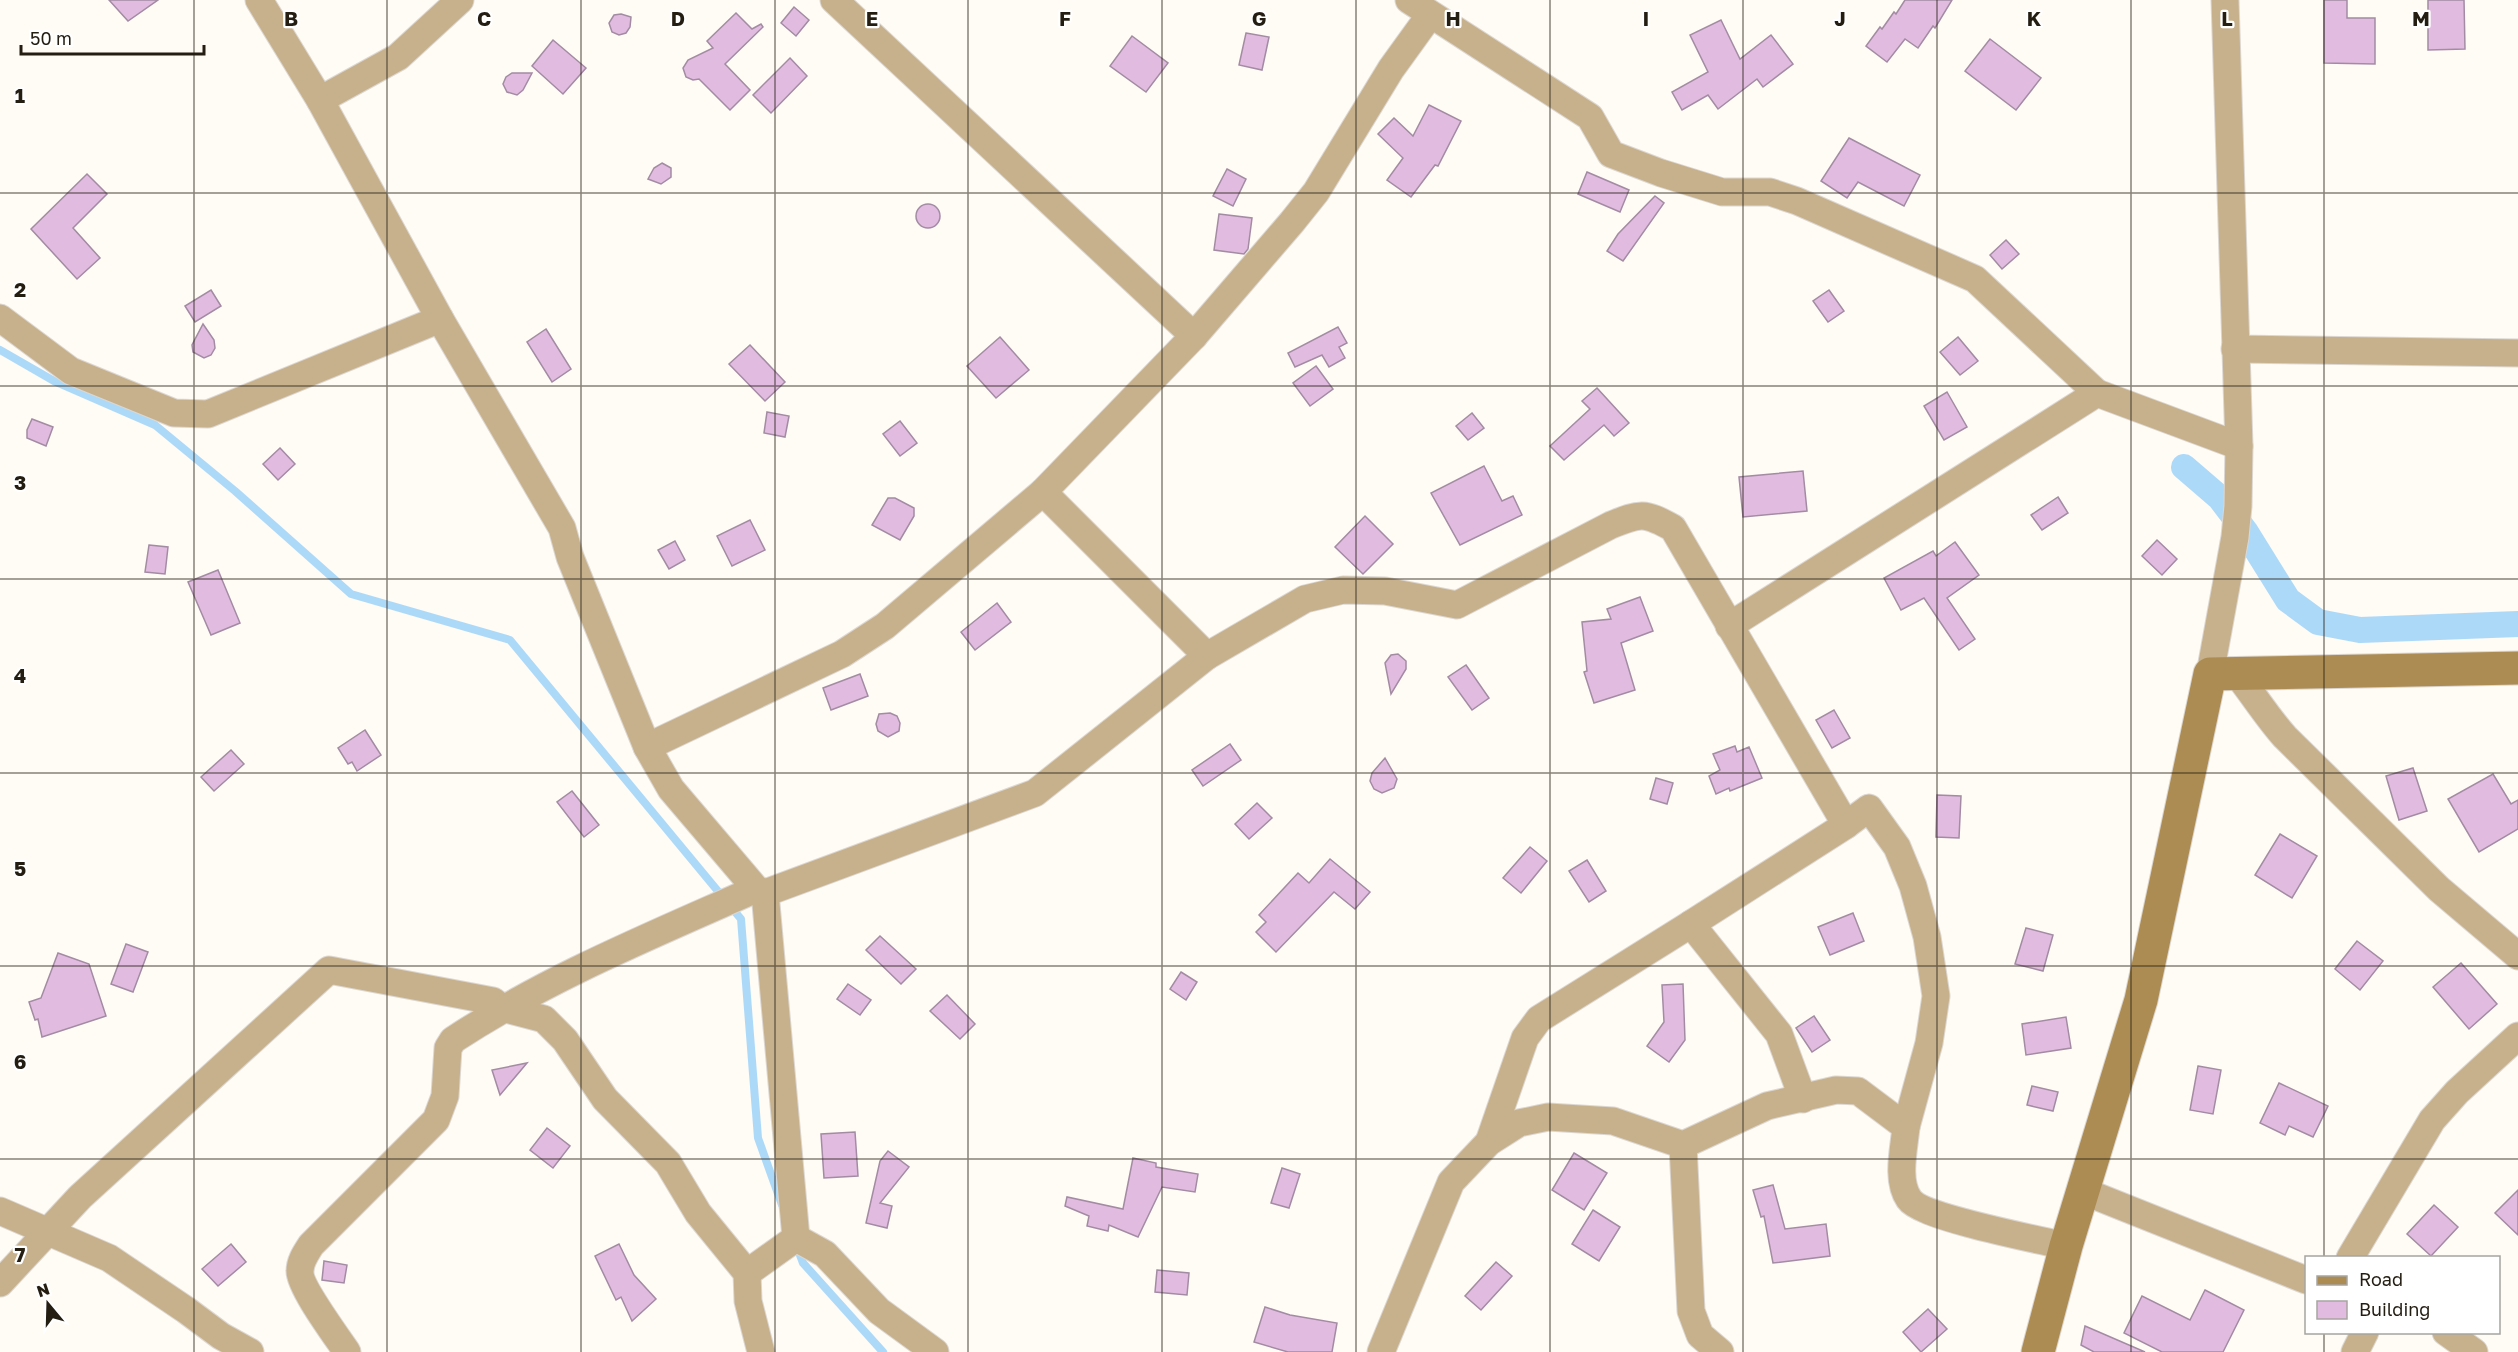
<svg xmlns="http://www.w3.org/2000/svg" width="2518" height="1352" font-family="'Golos Text',sans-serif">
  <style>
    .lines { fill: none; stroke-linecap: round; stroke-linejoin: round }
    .stream { stroke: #add9f9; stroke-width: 8 }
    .canal { stroke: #add9f9; stroke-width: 26 }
    .building { fill: #e1bce0; stroke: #a38ba3; stroke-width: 1.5 }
    .street-casing { stroke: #dcd7d1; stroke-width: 29 }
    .secondary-casing { stroke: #dcd7d1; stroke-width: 35 }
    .street { stroke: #c7b18c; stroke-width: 27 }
    .secondary { stroke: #ac8c53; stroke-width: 33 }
    .grid { fill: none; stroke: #241d12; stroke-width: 1.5; stroke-opacity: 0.55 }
    .grid-label { font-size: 20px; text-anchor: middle; font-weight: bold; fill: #241d12; stroke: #fff; stroke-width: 4.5; stroke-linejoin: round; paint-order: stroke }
  </style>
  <rect width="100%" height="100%" fill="#fffbf5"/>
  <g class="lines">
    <g class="stream">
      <polyline points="0,350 54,381 155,425 235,491 351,594 510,640 741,919 758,1138 782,1205"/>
      <polyline points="797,1247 803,1263 883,1352"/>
    </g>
    <polyline class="canal" points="2184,467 2220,498 2245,531 2288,600 2318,622 2360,630 2518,624"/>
  </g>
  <g class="building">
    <polygon points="109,0 158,0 128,21"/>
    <polygon points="1905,0 1952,0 1935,28 1933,26 1918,48 1905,39 1887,62 1866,46 1880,27 1882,29 1894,12 1896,14"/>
    <polygon points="2324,0 2347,0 2347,18 2375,18 2375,64 2324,63"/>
    <polygon points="2428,0 2464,0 2465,49 2428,50"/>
    <polygon points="794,7 809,20 796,36 781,23"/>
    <polygon points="736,13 752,29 761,24 763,27 725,64 750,90 730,110 699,79 693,80 686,77 683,68 688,60 713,48 707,41"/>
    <polygon points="621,14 631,17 630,27 626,33 619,35 612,32 609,23 614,15"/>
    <polygon points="1721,20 1740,59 1771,35 1793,64 1763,87 1757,79 1718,109 1708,95 1682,110 1672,92 1708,72 1690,35"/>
    <polygon points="1246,33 1269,37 1262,70 1239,65"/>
    <polygon points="1132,36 1168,63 1146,92 1110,66"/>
    <polygon points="1990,39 2041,78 2016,110 1965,71"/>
    <polygon points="553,40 586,68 563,94 532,66"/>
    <polygon points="790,58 807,76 771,113 753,95"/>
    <polygon points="512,73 532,73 523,90 517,95 507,92 503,84 506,77"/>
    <polygon points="1429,105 1461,121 1438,166 1435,165 1411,197 1387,180 1403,158 1378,134 1394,118 1413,136"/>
    <polygon points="1849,138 1920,175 1904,206 1858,182 1847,198 1821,181"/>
    <polygon points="662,163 671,168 671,177 661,184 648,179 654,168"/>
    <polygon points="1227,169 1246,179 1233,206 1213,196"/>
    <polygon points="1587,172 1629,190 1620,212 1578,194"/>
    <polygon points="87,174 107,194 73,228 100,258 77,279 31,229"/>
    <polygon points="1655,196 1664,203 1623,261 1607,251 1618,234"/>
    <circle cx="928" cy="216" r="12"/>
    <polygon points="1219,214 1252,218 1248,249 1244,254 1214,250"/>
    <polygon points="2006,240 2019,254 2002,269 1990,255"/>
    <polygon points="211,290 221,306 195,322 185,306"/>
    <polygon points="1829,290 1844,311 1828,322 1813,301"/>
    <polygon points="203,324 214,340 215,348 211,355 204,358 193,352 192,345"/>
    <polygon points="1338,327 1347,343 1339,347 1345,358 1329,367 1322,355 1295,367 1288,353"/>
    <polygon points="546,329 571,369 552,382 527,342"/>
    <polygon points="1000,337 1029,370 996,398 967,366"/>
    <polygon points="1958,337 1978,361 1960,375 1940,352"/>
    <polygon points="750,345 785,382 765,401 729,364"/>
    <polygon points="1316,366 1333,389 1310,406 1293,383"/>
    <polygon points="1597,388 1629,423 1614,436 1604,425 1564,460 1550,446 1590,409 1582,401"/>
    <polygon points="1947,392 1967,427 1944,440 1924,406"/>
    <polygon points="767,412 789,416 785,437 764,433"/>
    <polygon points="1472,413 1484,428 1468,440 1456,426"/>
    <polygon points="32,419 53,427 46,446 27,438 27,430"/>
    <polygon points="900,421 917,443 900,456 883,434"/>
    <polygon points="280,448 295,464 278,480 263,464"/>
    <polygon points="1484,466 1502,501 1513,496 1522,515 1460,545 1431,493"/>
    <polygon points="1803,471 1807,511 1743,517 1739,477"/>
    <polygon points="2058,497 2068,513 2042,530 2031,515"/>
    <polygon points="888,498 895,498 914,508 914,516 900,540 872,525"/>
    <polygon points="1365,516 1393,544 1363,574 1335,547"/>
    <polygon points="750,520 765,550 732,566 717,536"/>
    <polygon points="2157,540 2177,559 2162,575 2142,556"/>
    <polygon points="675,541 685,560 669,569 658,550"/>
    <polygon points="1955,542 1979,575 1947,598 1975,639 1959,650 1924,598 1901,610 1884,578 1933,551 1936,556"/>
    <polygon points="149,545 168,547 165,574 145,572"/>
    <polygon points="218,570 240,623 211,635 188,582"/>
    <polygon points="1640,597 1653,631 1621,643 1635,690 1594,703 1584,672 1587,671 1582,622 1611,619 1607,609"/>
    <polygon points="997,603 1011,622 975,650 961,632"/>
    <polygon points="1398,654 1406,661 1406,669 1391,694 1385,663 1391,655"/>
    <polygon points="1466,665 1489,698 1472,710 1448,677"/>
    <polygon points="860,674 868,696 831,710 823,688"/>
    <polygon points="1834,710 1850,738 1832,748 1816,720"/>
    <polygon points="890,713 897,716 900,723 899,731 888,737 878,731 876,724 879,714"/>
    <polygon points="365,730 381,755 357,771 352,762 348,764 338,748"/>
    <polygon points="1230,744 1241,760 1203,786 1192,770"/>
    <polygon points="1735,746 1737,752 1749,747 1762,778 1730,791 1729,788 1716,794 1709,776 1720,770 1713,754"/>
    <polygon points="231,750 244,764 214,791 201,777"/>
    <polygon points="1385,758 1397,779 1394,788 1382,793 1374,789 1370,781 1372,773"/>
    <polygon points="2413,768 2427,811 2399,820 2386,776"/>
    <polygon points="2493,774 2511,804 2518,800 2518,829 2479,852 2448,799"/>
    <polygon points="1656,778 1673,783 1667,804 1650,799"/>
    <polygon points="572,791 599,825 584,837 557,802"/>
    <polygon points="1937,795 1961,796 1959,838 1936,837"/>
    <polygon points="1257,803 1272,818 1249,839 1235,824"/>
    <polygon points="2280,834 2317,856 2292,898 2255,875"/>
    <polygon points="1530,847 1547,861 1521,893 1503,878"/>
    <polygon points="1330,859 1370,892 1355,909 1334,892 1276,952 1256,932 1266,922 1259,915 1298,873 1309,883"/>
    <polygon points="1587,860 1606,891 1589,902 1569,871"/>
    <polygon points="1853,913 1864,941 1830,955 1818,927"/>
    <polygon points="2026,928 2053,935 2043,971 2015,964"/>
    <polygon points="880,936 916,969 901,984 866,950"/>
    <polygon points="2357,941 2383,961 2360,990 2335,969"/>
    <polygon points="126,944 148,952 133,992 111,984"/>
    <polygon points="58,953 89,964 106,1016 42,1037 38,1019 35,1020 29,1002 41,998"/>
    <polygon points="2461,963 2497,1004 2469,1029 2433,987"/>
    <polygon points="1181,972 1197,982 1186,1000 1170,989"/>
    <polygon points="848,984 871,1000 860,1015 837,999"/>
    <polygon points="1683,984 1685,1040 1669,1062 1647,1046 1664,1022 1662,985"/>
    <polygon points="947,995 975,1024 960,1039 930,1011"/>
    <polygon points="1814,1016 1830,1040 1812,1052 1796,1028"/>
    <polygon points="2066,1017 2071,1048 2026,1055 2022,1024"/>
    <polygon points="527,1063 500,1095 492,1070"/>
    <polygon points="2198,1066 2221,1070 2213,1114 2190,1110"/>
    <polygon points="2279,1083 2328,1106 2313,1137 2289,1126 2285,1135 2260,1123"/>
    <polygon points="2032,1086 2058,1092 2053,1111 2027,1105"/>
    <polygon points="547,1128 570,1146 553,1168 530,1150"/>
    <polygon points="855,1132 858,1176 824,1178 821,1134"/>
    <polygon points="888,1151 909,1167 880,1203 892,1206 887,1228 866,1223 880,1161"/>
    <polygon points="1574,1153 1607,1173 1584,1210 1552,1190"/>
    <polygon points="1133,1158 1156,1163 1156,1167 1198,1174 1195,1192 1162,1187 1138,1237 1109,1225 1108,1231 1087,1226 1089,1216 1065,1206 1067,1197 1123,1209"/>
    <polygon points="1282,1168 1300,1174 1289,1208 1271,1203"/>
    <polygon points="1773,1185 1785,1229 1826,1224 1830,1256 1773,1263 1764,1216 1761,1217 1753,1190"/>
    <polygon points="2518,1190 2518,1235 2495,1213"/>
    <polygon points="2434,1205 2458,1227 2431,1256 2407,1234"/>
    <polygon points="1593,1210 1620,1227 1599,1261 1572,1244"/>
    <polygon points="231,1244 246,1262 218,1286 202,1269"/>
    <polygon points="619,1244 634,1275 656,1299 632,1321 621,1297 616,1300 595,1256"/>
    <polygon points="324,1261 347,1265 344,1283 322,1280"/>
    <polygon points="1496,1262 1512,1276 1481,1310 1465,1296"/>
    <polygon points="1157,1270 1189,1273 1187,1295 1155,1292"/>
    <polygon points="2205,1290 2244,1310 2223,1352 2162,1352 2124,1333 2142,1296 2190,1320"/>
    <polygon points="1265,1307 1290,1315 1337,1323 1332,1352 1288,1352 1254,1342"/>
    <polygon points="1928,1309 1947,1329 1921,1352 1903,1332"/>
    <polygon points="2085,1326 2145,1352 2094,1352 2081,1345"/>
  </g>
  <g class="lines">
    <g class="street-casing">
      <g id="street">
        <polyline points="259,0 320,100 440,319 562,528 570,557 647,747 671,789 756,889 765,893 796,1238"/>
        <polyline points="834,0 1194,336"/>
        <polyline points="1409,0 1590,117 1611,154 1661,173 1722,192 1770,192 1797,201 1975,279 2097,393 2239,446"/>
        <polyline points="320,100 398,57 460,0"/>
        <polyline points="0,318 71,371 174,413 208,414 440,319"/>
        <polyline points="2235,349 2518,353"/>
        <polyline points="1729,626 2097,393"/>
        <path d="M 1207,656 L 1305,599 L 1343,590 L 1385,591 L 1457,605 L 1611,525 C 1641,513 1644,512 1673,528 L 1846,825 L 1691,924 L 1779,1034 L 1803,1099"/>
        <path d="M 2236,673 C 2253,694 2267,717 2285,737 L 2439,889 L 2518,956"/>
        <polyline points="2210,674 2235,537 2238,506 2239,446 2225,0"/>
        <polyline points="647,747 842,654 885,626 1043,492"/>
        <polyline points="1846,825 1869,808 1897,847 1913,886 1927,937 1936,996 1929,1043 1906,1127"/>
        <polyline points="765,893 1035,793 1207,656 1043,492 1194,336 1292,222 1316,192 1391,69 1430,15"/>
        <polyline points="1489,1142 1525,1038 1539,1019 1691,924"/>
        <polyline points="1683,1145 1691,1311 1700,1335 1720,1352"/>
        <polyline points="2083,1191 2306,1280"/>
        <polyline points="0,1211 109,1258 186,1310 221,1336 250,1352"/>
        <polyline points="796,1238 825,1254 879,1311 935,1352"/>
        <polyline points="2350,1258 2432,1120 2457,1092 2518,1036"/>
        <polyline points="747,1273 796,1238"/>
        <polyline points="0,1283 80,1197 329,970 493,1001 502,1008 544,1019 565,1040 605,1099 668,1163 698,1213 747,1273 748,1301 761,1352"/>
        <polyline points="2446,1332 2474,1352"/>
        <path d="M 347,1352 C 337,1337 299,1286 300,1271 C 300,1261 306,1253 311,1245 L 436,1120 L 445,1096 L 448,1048 L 453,1040 C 547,978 653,935 756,889"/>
        <path d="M 1381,1352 L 1451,1182 L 1489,1142 L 1519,1123 L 1548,1117 L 1613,1121 L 1683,1145 L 1767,1106 L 1836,1090 L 1858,1091 L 1906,1127 C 1904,1149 1896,1180 1909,1199 C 1921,1217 2040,1240 2066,1246"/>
        <polyline points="2355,1352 2365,1332"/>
      </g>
    </g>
    <g class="secondary-casing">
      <polyline id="secondary" points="2038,1352 2066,1246 2141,1000 2210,674 2518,668"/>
    </g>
    <use href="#street" class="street"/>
    <use href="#secondary" class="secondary"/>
  </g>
  <path class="grid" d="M 194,0 L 194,1352M 387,0 L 387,1352M 581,0 L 581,1352M 775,0 L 775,1352M 968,0 L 968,1352M 1162,0 L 1162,1352M 1356,0 L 1356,1352M 1550,0 L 1550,1352M 1743,0 L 1743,1352M 1937,0 L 1937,1352M 2131,0 L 2131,1352M 2324,0 L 2324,1258M 0,193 L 2518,193M 0,386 L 2518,386M 0,579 L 2518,579M 0,773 L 2518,773M 0,966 L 2518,966M 0,1159 L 2518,1159M 2324,1332 L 2324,1352"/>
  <g class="grid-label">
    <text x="291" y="26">B</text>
    <text x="484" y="26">C</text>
    <text x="678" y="26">D</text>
    <text x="872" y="26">E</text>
    <text x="1065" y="26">F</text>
    <text x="1259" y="26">G</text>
    <text x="1453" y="26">H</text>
    <text x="1646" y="26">I</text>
    <text x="1840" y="26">J</text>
    <text x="2034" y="26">K</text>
    <text x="2227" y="26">L</text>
    <text x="2421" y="26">M</text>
    <text x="20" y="103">1</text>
    <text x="20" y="297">2</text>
    <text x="20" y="490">3</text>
    <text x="20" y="683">4</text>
    <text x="20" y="876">5</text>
    <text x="20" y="1069">6</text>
    <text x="20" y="1262">7</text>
  </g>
  <rect x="2305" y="1256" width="195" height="78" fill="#ffffff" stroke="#a7a5a0" stroke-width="1.5"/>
  <rect x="2317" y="1276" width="30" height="9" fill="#ac8c53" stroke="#a7a5a0" stroke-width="1.5"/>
  <text x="2359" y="1286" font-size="18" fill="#241d12">Road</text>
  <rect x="2317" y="1301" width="30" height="18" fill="#e1bce0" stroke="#a7a5a0" stroke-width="1.5"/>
  <text x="2359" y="1316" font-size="18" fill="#241d12">Building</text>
  <g transform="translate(48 1304) rotate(341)" stroke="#ffffff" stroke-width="4.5" paint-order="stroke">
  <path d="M0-4.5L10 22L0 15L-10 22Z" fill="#241d12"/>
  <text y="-9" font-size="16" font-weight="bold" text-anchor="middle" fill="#241d12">N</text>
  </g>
  <path d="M21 45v9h183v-9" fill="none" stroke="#241d12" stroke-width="3"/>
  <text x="30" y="45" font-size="18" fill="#241d12" stroke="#ffffff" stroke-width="4.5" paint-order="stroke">50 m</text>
</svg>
